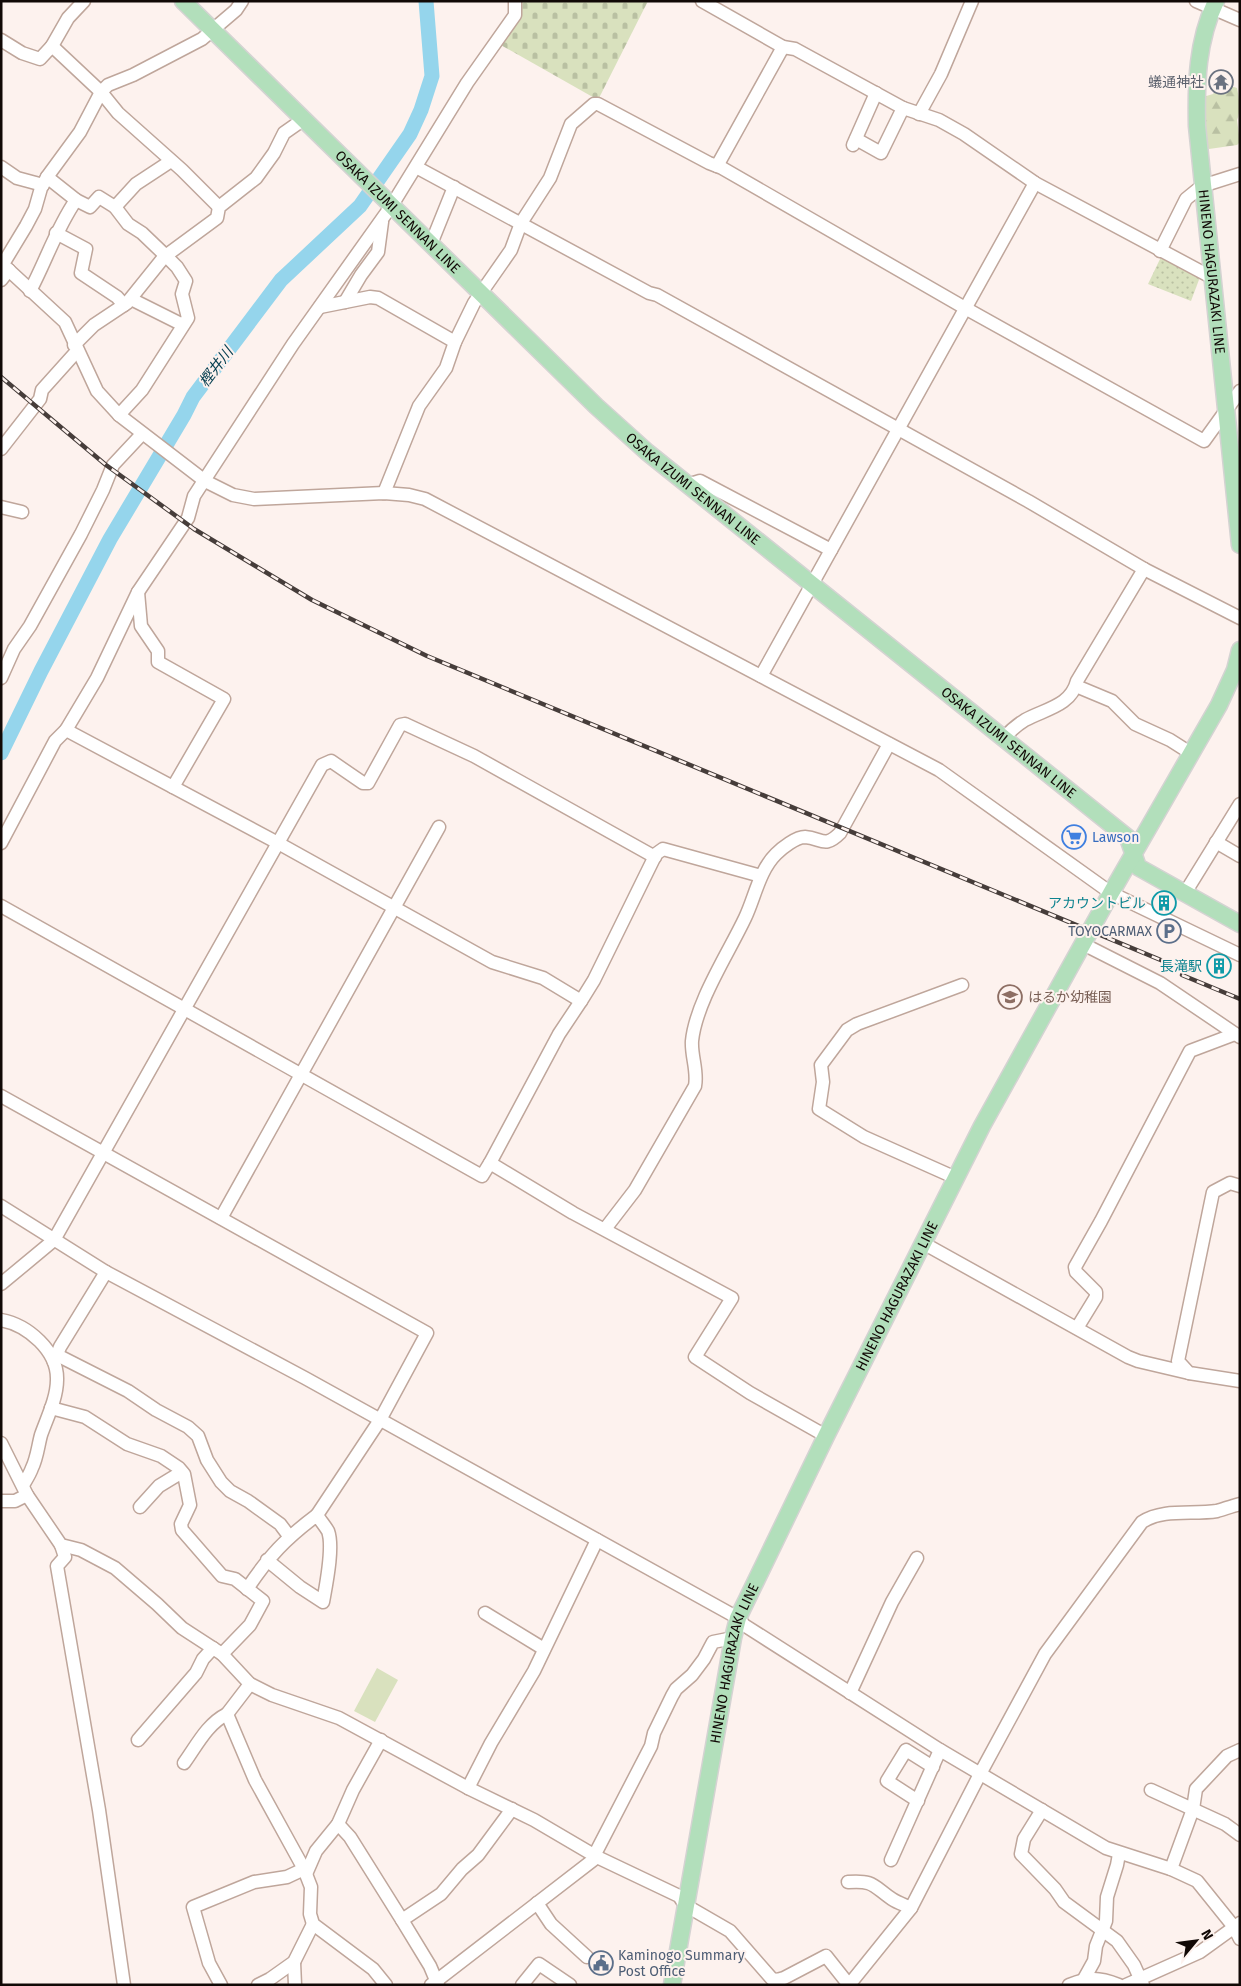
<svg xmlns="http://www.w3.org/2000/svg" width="1241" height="1986" font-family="'Fira Sans','Noto Sans JP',sans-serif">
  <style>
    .grass { fill: url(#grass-dots) }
    .forest { fill: url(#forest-firs) }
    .cemetery { fill: url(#cemetery-stones) }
    .garden { fill: #d9e1be }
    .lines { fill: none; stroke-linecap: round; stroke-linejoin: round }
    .river { stroke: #95d5ec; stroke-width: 15 }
    .minor-casing { stroke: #bfa69b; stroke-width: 15 }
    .major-casing { stroke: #d4d3d2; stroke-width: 19 }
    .minor { stroke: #fff; stroke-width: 12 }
    .major { stroke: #b2dfbb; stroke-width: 16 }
    .rail-casing { stroke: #463d3a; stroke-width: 4.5 }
    .rail { stroke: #fdf2ee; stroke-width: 2.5; stroke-dasharray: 8; stroke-linecap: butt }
    .labels { text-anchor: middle; stroke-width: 4; stroke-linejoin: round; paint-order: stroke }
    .worship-label { font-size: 14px; fill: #5b616d; stroke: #fdf2ee; text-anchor: end }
    .street-label { font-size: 14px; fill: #110906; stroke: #fdf2ee }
    .shop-label { font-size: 14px; fill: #366cbe; stroke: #fdf2ee; text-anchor: start }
    .culture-label { font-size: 14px; fill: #0d838f; stroke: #fdf2ee; text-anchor: end }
    .service-label { font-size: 14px; fill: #4e5e75; stroke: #fdf2ee; text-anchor: end }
    .education-label { font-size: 14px; fill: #785e54; stroke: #fdf2ee; text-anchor: start }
    .water-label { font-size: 15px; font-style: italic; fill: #053f50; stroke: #fdf2ee }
  </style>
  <defs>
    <pattern id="grass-dots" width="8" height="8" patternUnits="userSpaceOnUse" patternTransform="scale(1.25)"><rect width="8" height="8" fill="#d9e1be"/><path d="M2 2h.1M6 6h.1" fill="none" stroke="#b9c0a2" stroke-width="1.8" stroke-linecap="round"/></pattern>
    <pattern id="forest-firs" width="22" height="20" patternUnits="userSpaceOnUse" patternTransform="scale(1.25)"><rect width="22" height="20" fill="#d9e1be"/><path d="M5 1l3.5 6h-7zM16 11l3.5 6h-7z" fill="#b9c0a2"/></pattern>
    <pattern id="cemetery-stones" width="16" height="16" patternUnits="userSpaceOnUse" patternTransform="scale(1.25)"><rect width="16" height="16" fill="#d9e1be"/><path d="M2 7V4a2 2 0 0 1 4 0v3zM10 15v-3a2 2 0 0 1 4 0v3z" fill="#b9c0a2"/></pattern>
  </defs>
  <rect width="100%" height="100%" fill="#fdf2ee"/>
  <polygon class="grass" points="1161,257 1200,277 1191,301 1148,284"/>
  <path class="forest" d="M 1234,87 L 1237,88 C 1239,97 1241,112 1237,120 L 1240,142 L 1237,145 L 1209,149 L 1206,145 L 1203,97 L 1213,94 L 1217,89 Z"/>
  <polygon class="cemetery" points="523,1 648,1 598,100 499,44"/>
  <polygon class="garden" points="377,1668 398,1680 375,1722 354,1711"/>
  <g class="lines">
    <polyline class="river" points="1,753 41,671 110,539 184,415 193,397 281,280 360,206 410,134 421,110 432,76 426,1"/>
    <g class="minor-casing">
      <g id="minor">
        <polyline points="702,1 783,47 795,49 903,108 939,120 964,134 1035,183 1211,277"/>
        <polyline points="1196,1 1240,20"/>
        <polyline points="1,40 22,53 40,59 52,46 101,92 118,113 182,170 219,207"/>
        <polyline points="52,46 68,18 84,1"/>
        <polyline points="919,114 941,74 972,1"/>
        <polyline points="856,139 881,153 903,108"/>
        <polyline points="853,145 876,93"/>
        <polyline points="717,166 783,47"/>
        <polyline points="1,167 17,178 43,185"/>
        <polyline points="416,167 649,293 657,295 1028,501 1144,569 1240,618"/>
        <polyline points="47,177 76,200 90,207 99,197 115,207 128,224 142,233 166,256 177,267 186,281 182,294 188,318 142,390 119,415"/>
        <polyline points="115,207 136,184 171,161"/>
        <polyline points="56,233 86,249 81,273 117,297 124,305"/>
        <polyline points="431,244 454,187"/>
        <polyline points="1160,251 1186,199 1202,186 1240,174"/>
        <polyline points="1,263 65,322 97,391 119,415 205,481 233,495 254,499 384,493 409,495 425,499 939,770 1111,893 1240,955"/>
        <polyline points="3,264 26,226 35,209 41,188 47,177 80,132 101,92 108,85 133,75 202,39 236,10 242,1"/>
        <polyline points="1,280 9,270"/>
        <path d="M 30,291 C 46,261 56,229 76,200"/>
        <polyline points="131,299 183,325"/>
        <polyline points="345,302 361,275 378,252 382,222"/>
        <polyline points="320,307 370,297 378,298 455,342"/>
        <polyline points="74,345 94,325 127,303 164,257 217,218 219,207 256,178 274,153 284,133 304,119"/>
        <polyline points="1,449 40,399 42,390 77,351"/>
        <polyline points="687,485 700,481 831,550"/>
        <polyline points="384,493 419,406 446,368 455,342 474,303 511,250 521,223 550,178 571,124 594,104 598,104 709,163 722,168 965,308 1204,441 1240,391"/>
        <polyline points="1,507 22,512"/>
        <polyline points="138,592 141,626 158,651 158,662 224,699 173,787"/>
        <polyline points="761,676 1035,183"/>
        <polyline points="1,678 14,649 30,626 81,534 103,490 113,465 142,434"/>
        <polyline points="1076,686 1112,701 1135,724 1170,740 1192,754"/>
        <polyline points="66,730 278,843 492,962 543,978 581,1001 559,1034 490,1163 573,1213 732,1298 695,1357 750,1393 826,1436"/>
        <path d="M 1004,738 C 1010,731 1017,725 1025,720 C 1045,709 1071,706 1077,681 L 1144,569"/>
        <polyline points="1216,842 1240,856"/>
        <polyline points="1,843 55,741 66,730 97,678 138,592 188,518 194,496 293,344 392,205 467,83 515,15 515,1"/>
        <polyline points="1185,893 1240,804"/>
        <polyline points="1,906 482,1176 490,1163"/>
        <polyline points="1083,944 1160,983 1240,1037"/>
        <polyline points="581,1001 594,980 656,854 663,849 761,876"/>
        <polyline points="1,1096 427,1333 380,1420 317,1515"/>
        <polyline points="956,1178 864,1137 819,1109 823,1082 821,1065 847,1030 857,1024 962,985"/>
        <polyline points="1240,1186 1230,1183 1213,1192 1178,1361 1189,1373 1240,1381"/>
        <polyline points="1,1206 106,1272 305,1378 738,1618 744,1625 940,1750 1106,1848 1171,1869 1197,1881 1234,1927 1240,1939"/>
        <polyline points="221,1218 439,827"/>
        <path d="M 605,1229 L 635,1190 L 695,1086 C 698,1071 691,1056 692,1041 C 696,1002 728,954 745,918 C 755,897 759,871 776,854 C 782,848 796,837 805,837 C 822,838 824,849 840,833 L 889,744"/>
        <polyline points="923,1243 1128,1357 1138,1361 1189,1373"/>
        <polyline points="1,1284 54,1240 322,765 331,761 363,783 368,783 400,725 405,724 474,756 655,857"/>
        <path d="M 1,1320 C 28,1325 58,1351 57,1380 C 57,1398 47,1418 41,1435 C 38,1446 37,1458 32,1468 C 30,1474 26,1480 23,1485"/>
        <polyline points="1077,1328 1096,1297 1096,1292 1076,1272 1075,1267 1101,1221 1190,1051 1235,1034"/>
        <polyline points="57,1355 128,1391 156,1410 188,1427 198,1436 207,1460 221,1482 230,1491 248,1501 280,1524 289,1536"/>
        <polyline points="54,1362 60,1347 106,1272"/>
        <polyline points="51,1408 85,1417 127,1444 161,1456 179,1468 184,1474 190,1505 181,1524 182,1530 222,1576 235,1579 263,1601 250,1625 222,1654"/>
        <polyline points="1,1443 27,1495 61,1545 81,1550 115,1568 157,1604 182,1628 222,1654 250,1684 227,1714 255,1780 304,1869 311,1887 310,1914 313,1924 373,1969 386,1985"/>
        <polyline points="1,1501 15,1501 27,1495"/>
        <polyline points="140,1507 159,1486 182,1472"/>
        <polyline points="61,1545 65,1557 57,1566 99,1810 124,1985"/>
        <path d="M 247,1589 C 269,1556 285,1539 317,1515 C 320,1520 325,1526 328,1531 C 334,1547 326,1585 323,1602 L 300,1587 L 267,1560"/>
        <polyline points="485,1613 544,1649"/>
        <polyline points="250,1684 272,1695 339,1718 468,1788 534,1820 597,1857 679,1896 685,1905 730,1931 772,1979 777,1980 784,1978 826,1956 849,1985"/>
        <polyline points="850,1693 892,1602 917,1558"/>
        <polyline points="138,1740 196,1673 203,1659 213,1648"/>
        <path d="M 184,1763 C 197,1745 207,1724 227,1714"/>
        <polyline points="468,1788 491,1743 534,1671 597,1540"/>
        <polyline points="1151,1790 1225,1824 1240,1835"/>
        <polyline points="918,1801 887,1781 906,1750 933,1767"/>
        <polyline points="1042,1810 1024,1839 1021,1854 1055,1889 1064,1902 1117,1941 1134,1965 1143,1985"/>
        <polyline points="338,1824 350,1837 402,1920 430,1966 438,1985"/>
        <polyline points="594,1856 651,1746 654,1733 672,1696 676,1689 692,1675 704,1659 713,1642 733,1638"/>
        <polyline points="891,1860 940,1750"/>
        <polyline points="1171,1869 1193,1809 1196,1789 1227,1756 1240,1750"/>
        <polyline points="306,1874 316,1851 338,1824 353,1790 381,1740"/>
        <path d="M 848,1882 C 874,1880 873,1886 892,1899 C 898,1903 905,1905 911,1908"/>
        <polyline points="537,1903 551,1924 587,1957"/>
        <polyline points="402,1920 441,1894 462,1869 478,1855 512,1809"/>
        <polyline points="294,1962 295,1985"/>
        <polyline points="1084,1979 1094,1961 1096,1946 1106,1921 1107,1897 1117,1865 1119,1854"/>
        <polyline points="221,1985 209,1963 193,1907 254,1882 287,1877 304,1869"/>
        <polyline points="258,1985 270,1979 294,1962 313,1924"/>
        <polyline points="431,1985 597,1857"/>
        <polyline points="522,1985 539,1964 570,1985"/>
        <path d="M 849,1985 L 911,1908 L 980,1774 L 1045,1654 L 1142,1522 C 1164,1508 1192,1515 1217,1511 C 1224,1509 1232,1506 1240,1504"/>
        <path d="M 1069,1985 C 1090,1977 1098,1977 1119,1985"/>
        <polyline points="1126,1985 1200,1952 1240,1923"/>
      </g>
    </g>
    <g class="major-casing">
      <g id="major">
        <path id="s1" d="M 183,1 L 596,406 L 647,452 L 1128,838 L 1138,867 L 1240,924"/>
        <path id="s2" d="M 1216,1 C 1197,41 1196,83 1197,126 L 1240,545"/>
        <path id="s3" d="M 672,1985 L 733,1638 L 738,1618 L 826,1436 L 982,1126 L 1111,893 L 1219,705 L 1235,670 L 1240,650"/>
      </g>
    </g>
    <use href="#minor" class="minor"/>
    <use href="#major" class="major"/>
    <g class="rail-casing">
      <g id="rail">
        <polyline points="1,377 106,465 194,529 312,600 427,656 1180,968"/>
        <polyline points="1182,975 1240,999"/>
      </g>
    </g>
    <use href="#rail" class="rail"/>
  </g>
  <defs>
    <g id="temple-ring" transform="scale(1.25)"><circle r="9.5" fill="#fdf2ee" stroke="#6b7280" stroke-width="1.5"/><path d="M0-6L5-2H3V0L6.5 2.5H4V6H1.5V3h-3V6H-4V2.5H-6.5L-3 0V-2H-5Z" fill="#6b7280"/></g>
    <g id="supermarket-ring" transform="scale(1.25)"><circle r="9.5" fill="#fdf2ee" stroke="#3f7fe0" stroke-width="1.5"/><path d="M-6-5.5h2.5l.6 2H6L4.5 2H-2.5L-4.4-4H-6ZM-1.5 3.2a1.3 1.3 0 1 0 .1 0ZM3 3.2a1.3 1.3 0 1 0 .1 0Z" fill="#3f7fe0"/></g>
    <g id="building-ring" transform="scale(1.25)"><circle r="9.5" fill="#fdf2ee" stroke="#0f9aa8" stroke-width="1.5"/><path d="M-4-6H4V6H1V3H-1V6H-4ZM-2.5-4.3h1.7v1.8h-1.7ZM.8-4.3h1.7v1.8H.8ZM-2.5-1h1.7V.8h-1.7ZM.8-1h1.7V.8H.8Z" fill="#0f9aa8"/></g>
    <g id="parking-ring" transform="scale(1.25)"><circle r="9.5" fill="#fdf2ee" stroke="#5c6f8a" stroke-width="1.5"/><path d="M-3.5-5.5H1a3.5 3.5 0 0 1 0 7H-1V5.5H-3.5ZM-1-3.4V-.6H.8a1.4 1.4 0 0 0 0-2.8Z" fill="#5c6f8a"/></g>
    <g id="school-ring" transform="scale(1.25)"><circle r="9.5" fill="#fdf2ee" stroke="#8d6e63" stroke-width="1.5"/><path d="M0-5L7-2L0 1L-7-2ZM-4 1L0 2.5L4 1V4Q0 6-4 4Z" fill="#8d6e63"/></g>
    <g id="civic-ring" transform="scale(1.25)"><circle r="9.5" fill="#fdf2ee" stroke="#5c6f8a" stroke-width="1.5"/><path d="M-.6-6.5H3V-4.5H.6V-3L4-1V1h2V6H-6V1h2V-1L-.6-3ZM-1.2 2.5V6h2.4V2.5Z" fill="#5c6f8a"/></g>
  </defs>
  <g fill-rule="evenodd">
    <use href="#temple-ring" x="1221" y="82"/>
    <use href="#supermarket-ring" x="1074" y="837"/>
    <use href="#building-ring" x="1164" y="903"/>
    <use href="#parking-ring" x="1169" y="931"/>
    <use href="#building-ring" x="1219" y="966"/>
    <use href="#school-ring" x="1010" y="997"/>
    <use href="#civic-ring" x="601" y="1963"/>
  </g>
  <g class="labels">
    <g class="worship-label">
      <text x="1204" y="87">蟻通神社</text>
    </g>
    <g class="street-label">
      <text dy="5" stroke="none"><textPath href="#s1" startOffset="301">OSAKA IZUMI SENNAN LINE</textPath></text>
      <text dy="5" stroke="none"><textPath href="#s2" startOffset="274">HINENO HAGURAZAKI LINE</textPath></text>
      <text dy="5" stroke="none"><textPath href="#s1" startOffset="706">OSAKA IZUMI SENNAN LINE</textPath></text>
      <text dy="5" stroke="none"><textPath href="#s1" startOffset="1111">OSAKA IZUMI SENNAN LINE</textPath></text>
      <text dy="5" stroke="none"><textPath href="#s3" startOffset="732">HINENO HAGURAZAKI LINE</textPath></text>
      <text dy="5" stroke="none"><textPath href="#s3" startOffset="328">HINENO HAGURAZAKI LINE</textPath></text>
    </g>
    <g class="shop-label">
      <text x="1092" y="842">Lawson</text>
    </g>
    <g class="culture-label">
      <text x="1146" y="908">アカウントビル</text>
      <text x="1202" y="971">長滝駅</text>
    </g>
    <g class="service-label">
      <text x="1152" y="936">TOYOCARMAX</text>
      <text x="618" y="1960" text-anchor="start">Kaminogo Summary<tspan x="618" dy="16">Post Office</tspan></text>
    </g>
    <g class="education-label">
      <text x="1028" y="1002">はるか幼稚園</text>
    </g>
    <g class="water-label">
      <text transform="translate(216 367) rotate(-53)" y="5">樫井川</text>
    </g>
  </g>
  <rect width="1241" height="1986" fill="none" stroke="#110906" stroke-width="5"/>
  <g transform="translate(1196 1941) rotate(61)" stroke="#fdf2ee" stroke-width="4" paint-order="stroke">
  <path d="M0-4L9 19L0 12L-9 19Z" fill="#110906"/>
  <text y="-8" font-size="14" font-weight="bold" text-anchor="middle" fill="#110906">N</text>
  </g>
</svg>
